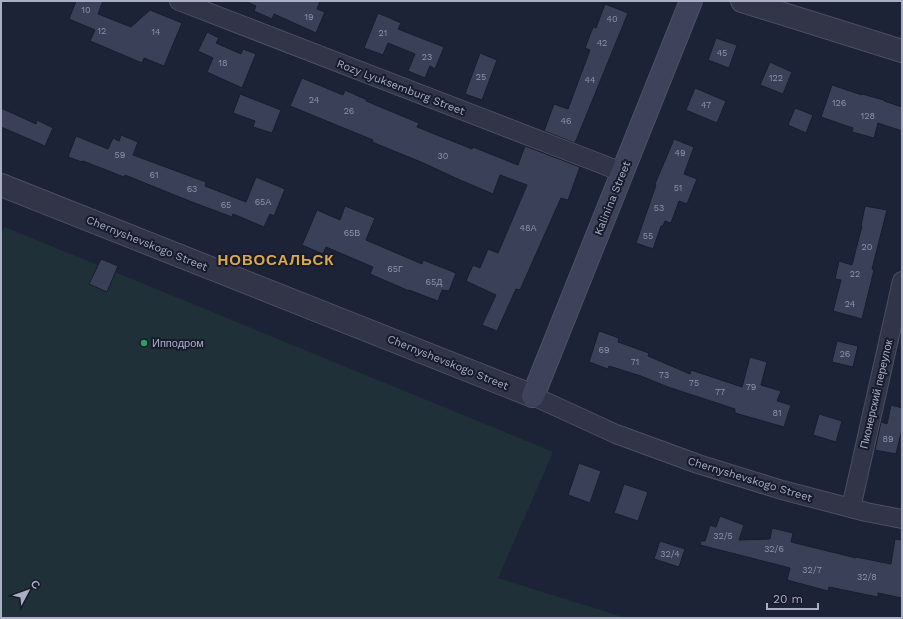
<svg xmlns="http://www.w3.org/2000/svg" width="903" height="619" font-family="'Work Sans',sans-serif">
  <style>
    .green { fill: #1f3038 }
    .building { fill: #394058; stroke: #181d2d }
    .lines { fill: none; stroke-linecap: round; stroke-linejoin: round }
    .minor-casing { stroke: #4b5063; stroke-width: 20 }
    .tertiary-casing { stroke: #4b5063; stroke-width: 24 }
    .secondary-casing { stroke: #4b5063; stroke-width: 24 }
    .minor { stroke: #313547; stroke-width: 18 }
    .tertiary { stroke: #313547; stroke-width: 22 }
    .secondary { stroke: #3e435b; stroke-width: 22 }
    .leisure-dot { fill: #2e9e5b; stroke: #171b2b; stroke-width: 1.5 }
    .labels { text-anchor: middle; stroke-width: 4; stroke-linejoin: round; paint-order: stroke }
    .number-label { font-size: 9px; fill: #8e93aa }
    .street-label { font-size: 11px; fill: #aaafc5; stroke: #171b2b }
    .poi-label { font-size: 11px; fill: #aaafc5; stroke: #171b2b; text-anchor: start }
    .district-label { font-size: 15px; font-weight: bold; letter-spacing: 1px; fill: #dba84f; stroke: #171b2b }
  </style>
  <rect width="100%" height="100%" fill="#1d2337"/>
  <polygon class="green" points="5,227 553,452 498,578 626,618 1,618 1,234"/>
  <g class="building">
    <polygon points="76,1 103,1 98,14 131,27 150,10 182,23 164,66 144,58 142,63 90,41 95,30 69,19"/>
    <polygon points="245,1 320,1 317,9 325,12 316,33 274,14 272,19 254,11 256,6"/>
    <polygon points="605,4 628,13 575,143 544,131 554,104 568,109 590,50 585,48 593,27 596,28"/>
    <polygon points="378,13 401,23 398,29 444,47 435,69 430,66 425,78 408,71 415,54 388,43 383,55 364,48"/>
    <polygon points="207,32 219,38 216,43 241,54 243,49 256,54 242,88 207,72 213,58 198,51"/>
    <polygon points="716,38 737,45 729,68 708,60"/>
    <polygon points="480,53 497,60 482,100 465,94"/>
    <polygon points="770,62 792,72 783,94 760,85"/>
    <polygon points="302,78 343,95 345,90 367,100 366,101 419,123 417,127 472,149 473,147 518,165 525,146 580,167 568,200 561,198 520,290 516,289 497,331 482,325 496,295 466,281 473,265 480,268 488,249 498,253 527,185 500,175 493,194 460,180 421,162 372,142 373,140 290,106"/>
    <polygon points="832,85 862,95 862,94 884,100 884,101 902,107 902,131 878,123 874,138 852,132 853,128 821,117"/>
    <polygon points="695,88 726,101 717,123 686,110"/>
    <polygon points="240,94 281,110 272,133 253,127 255,121 233,113"/>
    <polygon points="1,108 36,124 37,120 53,128 45,146 1,127"/>
    <polygon points="795,108 813,115 806,133 788,125"/>
    <polygon points="121,135 138,142 133,155 206,182 205,186 246,202 256,177 285,189 274,216 270,214 264,227 233,214 232,217 192,202 125,175 124,177 83,161 82,162 68,157 76,136 108,149 113,138 119,141"/>
    <polygon points="674,139 694,147 684,174 697,179 687,204 679,201 671,223 665,221 663,226 661,226 653,249 636,243 656,185 655,184"/>
    <polygon points="345,206 375,218 366,240 422,264 423,260 456,273 449,291 442,290 438,301 409,290 409,291 370,274 373,267 326,247 323,254 302,245 317,210 340,220"/>
    <polygon points="865,206 887,210 872,269 874,270 862,319 833,311 841,280 835,279 839,261 852,265 862,226 861,226"/>
    <polygon points="101,259 118,266 107,292 89,284"/>
    <polygon points="599,331 619,338 618,342 649,353 648,356 690,374 691,370 742,387 750,357 767,362 761,385 781,391 777,401 791,405 784,427 735,413 735,409 668,387 641,376 609,366 608,369 589,362"/>
    <polygon points="837,341 858,346 853,367 832,362"/>
    <polygon points="891,405 902,408 902,429 896,454 875,450 881,422 887,424"/>
    <polygon points="819,414 842,421 836,442 813,435"/>
    <polygon points="579,463 601,471 590,503 568,495"/>
    <polygon points="624,484 648,492 638,521 614,513"/>
    <polygon points="720,516 744,525 739,540 770,539 772,528 793,533 791,542 856,558 856,557 891,564 895,539 902,540 902,598 878,593 878,597 829,587 828,591 787,580 790,568 700,545 701,541 705,541 710,525 716,527"/>
    <polygon points="660,541 685,549 679,567 654,559"/>
  </g>
  <g class="lines">
    <g class="minor-casing">
      <g id="minor">
        <polyline points="179,1 622,172"/>
        <polyline points="533,396 616,434 698,464 782,490 866,512 902,519"/>
        <polyline points="851,508 902,281"/>
      </g>
    </g>
    <g class="tertiary-casing">
      <g id="tertiary">
        <polyline points="742,1 902,51"/>
        <polyline points="1,185 533,396"/>
      </g>
    </g>
    <g class="secondary-casing">
      <polyline id="secondary" points="533,396 691,1"/>
    </g>
    <use href="#minor" class="minor"/>
    <use href="#tertiary" class="tertiary"/>
    <use href="#secondary" class="secondary"/>
  </g>
  <circle class="leisure-dot" cx="144" cy="343" r="4"/>
  <g class="labels">
    <g class="number-label">
      <text x="86" y="13">10</text>
      <text x="309" y="20">19</text>
      <text x="612" y="22">40</text>
      <text x="102" y="34">12</text>
      <text x="156" y="35">14</text>
      <text x="383" y="36">21</text>
      <text x="602" y="46">42</text>
      <text x="722" y="56">45</text>
      <text x="427" y="60">23</text>
      <text x="223" y="66">18</text>
      <text x="481" y="80">25</text>
      <text x="776" y="81">122</text>
      <text x="590" y="83">44</text>
      <text x="314" y="103">24</text>
      <text x="839" y="106">126</text>
      <text x="706" y="108">47</text>
      <text x="349" y="114">26</text>
      <text x="868" y="119">128</text>
      <text x="566" y="124">46</text>
      <text x="680" y="156">49</text>
      <text x="120" y="158">59</text>
      <text x="443" y="159">30</text>
      <text x="154" y="178">61</text>
      <text x="678" y="191">51</text>
      <text x="192" y="192">63</text>
      <text x="263" y="205">65А</text>
      <text x="226" y="208">65</text>
      <text x="659" y="211">53</text>
      <text x="528" y="231">48А</text>
      <text x="352" y="236">65В</text>
      <text x="648" y="239">55</text>
      <text x="867" y="250">20</text>
      <text x="395" y="272">65Г</text>
      <text x="855" y="277">22</text>
      <text x="434" y="285">65Д</text>
      <text x="850" y="307">24</text>
      <text x="604" y="353">69</text>
      <text x="845" y="357">26</text>
      <text x="635" y="365">71</text>
      <text x="664" y="378">73</text>
      <text x="694" y="386">75</text>
      <text x="751" y="390">79</text>
      <text x="720" y="395">77</text>
      <text x="777" y="416">81</text>
      <text x="888" y="442">89</text>
      <text x="723" y="539">32/5</text>
      <text x="774" y="552">32/6</text>
      <text x="670" y="557">32/4</text>
      <text x="812" y="573">32/7</text>
      <text x="867" y="580">32/8</text>
    </g>
    <g class="street-label">
      <text transform="translate(401 87) rotate(21)" y="4">Rozy Lyuksemburg Street</text>
      <text transform="translate(612 198) rotate(-68)" y="4">Kalinina Street</text>
      <text transform="translate(147 243) rotate(22)" y="4">Chernyshevskogo Street</text>
      <text transform="translate(448 362) rotate(22)" y="4">Chernyshevskogo Street</text>
      <text transform="translate(876 394) rotate(-77)" y="4">Пионерский переулок</text>
      <text transform="translate(750 479) rotate(17)" y="4">Chernyshevskogo Street</text>
    </g>
    <g class="poi-label">
      <text x="152" y="347">Ипподром</text>
    </g>
    <g class="district-label">
      <text x="276" y="265">НОВОСАЛЬСК</text>
    </g>
  </g>
  <rect width="903" height="619" fill="none" stroke="#aaafc5" stroke-width="4"/>
  <g transform="translate(28 591) rotate(49)" stroke="#171b2b" stroke-width="3" paint-order="stroke">
  <path d="M0-3L7 15L0 10L-7 15Z" fill="#aaafc5"/>
  <text y="-6" font-size="11" font-weight="bold" text-anchor="middle" fill="#aaafc5">С</text>
  </g>
  <path d="M767 603v6h51v-6" fill="none" stroke="#aaafc5" stroke-width="2"/>
  <text x="773" y="603" font-size="12" fill="#aaafc5" stroke="#171b2b" stroke-width="3" paint-order="stroke">20 m</text>
</svg>
